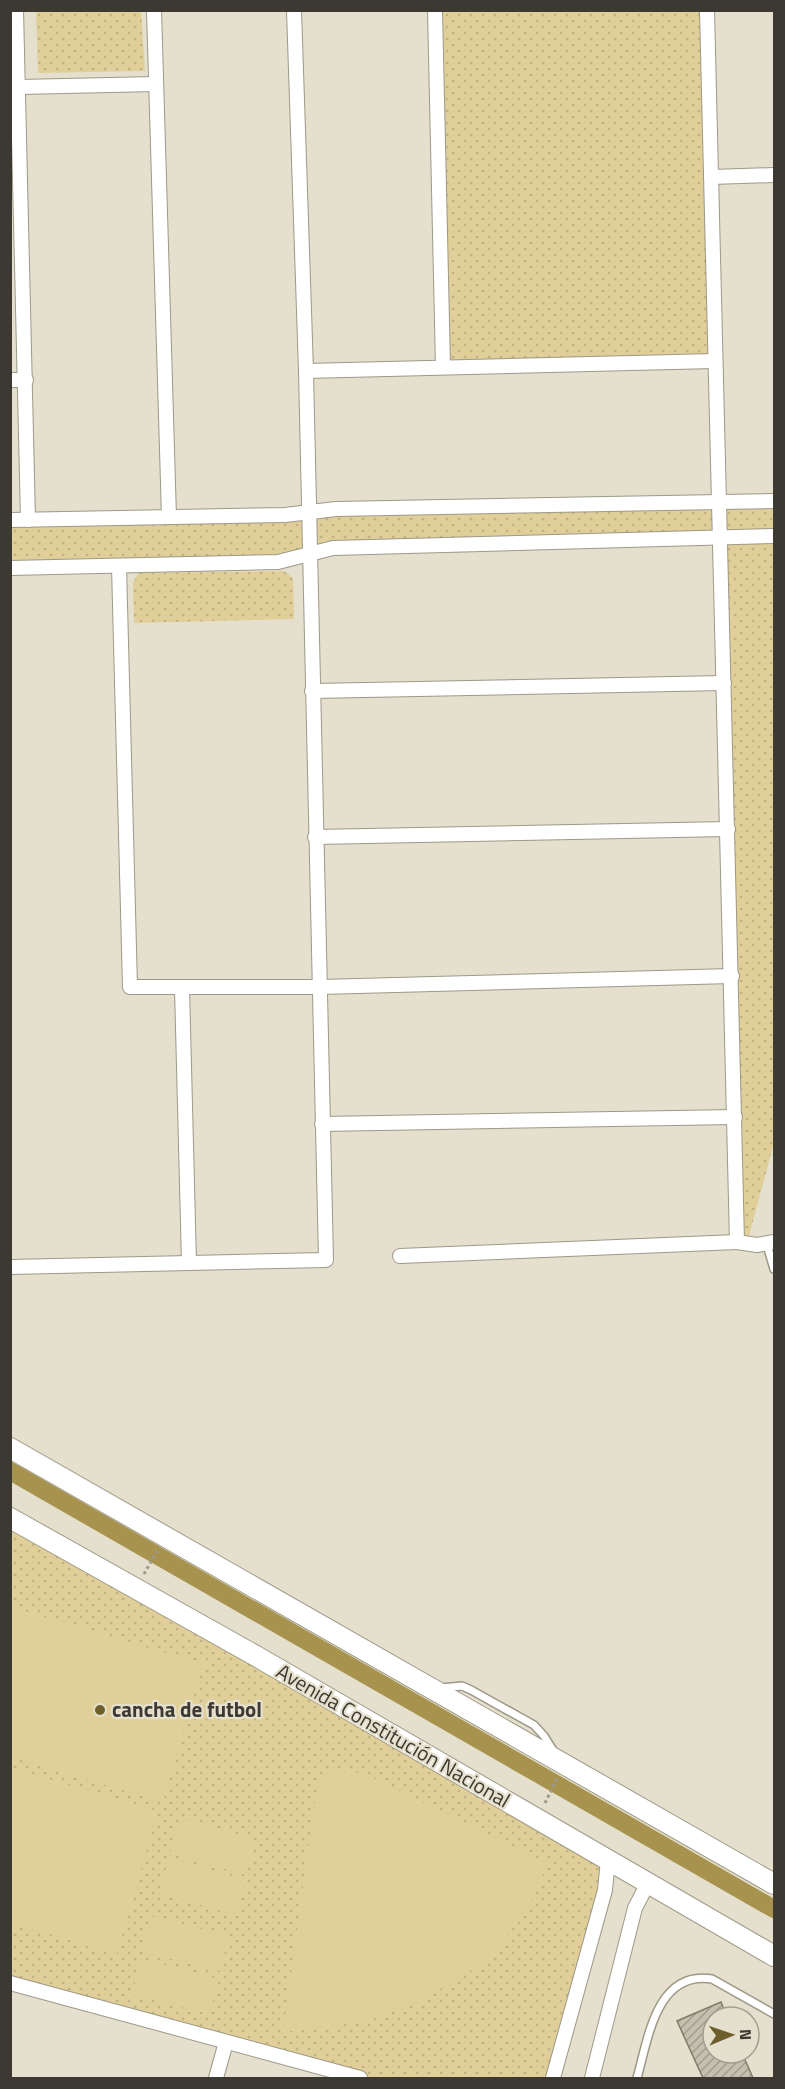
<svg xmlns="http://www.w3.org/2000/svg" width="785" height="2089" font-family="'Titillium Web',sans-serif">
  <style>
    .grass { fill: url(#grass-dots) }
    .pitch { fill: #e0cf99 }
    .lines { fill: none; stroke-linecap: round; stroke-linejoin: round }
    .canal { stroke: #a7934e; stroke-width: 18 }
    .building { fill: url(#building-hatch); stroke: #807b6a; stroke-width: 1.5 }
    .service-casing { stroke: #9e9987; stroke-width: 10 }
    .minor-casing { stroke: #9e9987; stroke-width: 16 }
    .secondary-casing { stroke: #9e9987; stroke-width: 22 }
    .path { stroke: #9d998b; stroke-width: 3; stroke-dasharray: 3 3; stroke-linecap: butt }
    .service { stroke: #fff; stroke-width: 7 }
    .minor { stroke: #fff; stroke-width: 14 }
    .secondary { stroke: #fff; stroke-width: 20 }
    .poi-dot { fill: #6d5e2c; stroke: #e5e0cd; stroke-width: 2 }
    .labels { text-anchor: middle; stroke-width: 4.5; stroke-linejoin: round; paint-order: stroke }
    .poi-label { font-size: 21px; font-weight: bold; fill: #3b3932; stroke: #e5e0cd; text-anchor: start }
    .street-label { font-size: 21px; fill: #3b3932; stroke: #e5e0cd }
  </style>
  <defs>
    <pattern id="grass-dots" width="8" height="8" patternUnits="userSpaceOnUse" patternTransform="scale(1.5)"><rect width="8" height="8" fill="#e0cf99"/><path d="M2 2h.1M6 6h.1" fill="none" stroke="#c1b284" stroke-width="1.8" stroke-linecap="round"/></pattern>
    <pattern id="building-hatch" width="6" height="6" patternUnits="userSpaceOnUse" patternTransform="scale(1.5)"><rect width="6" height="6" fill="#c5c0ae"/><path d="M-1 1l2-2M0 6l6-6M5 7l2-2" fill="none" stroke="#a19d8e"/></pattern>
  </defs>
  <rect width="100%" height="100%" fill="#e5e0cd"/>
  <g class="grass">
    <polygon points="141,11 145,71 38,73 36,12"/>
    <polygon points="435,11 707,11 715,361 443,367"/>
    <polygon points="774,500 774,1143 747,1243 737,1242 720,537 333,548 278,562 11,568 10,519"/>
    <polygon points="284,571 293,578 294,619 134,623 133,582 139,573"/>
    <polygon points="10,1522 608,1860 552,2078 358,2078 11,1986"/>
  </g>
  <g class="pitch">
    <polygon points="11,1607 203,1664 163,1802 11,1757"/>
    <polygon points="11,1768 158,1811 117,1954 11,1923"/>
    <polygon points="333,1772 363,1773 548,1864 528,1907 491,1959 420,2001 364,2022 283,2032 315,1800 321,1778"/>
    <polygon points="181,1818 256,1840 246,1875 170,1853"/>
    <polygon points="169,1858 246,1880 235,1915 159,1893"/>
    <polygon points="150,1916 229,1936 220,1971 142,1952"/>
    <polygon points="141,1959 219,1979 210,2014 132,1995"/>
  </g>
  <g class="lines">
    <polyline class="canal" points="10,1471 774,1909"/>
  </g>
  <polygon class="building" points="721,2002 727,2017 713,2017 713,2053 742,2053 753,2078 703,2078 677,2021"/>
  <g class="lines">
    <g class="service-casing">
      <g id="service">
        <polyline points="767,1245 774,1269"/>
        <polyline points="441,1688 462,1686 471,1690 534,1725 544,1736 554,1752"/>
        <path d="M 637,2078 C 648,2040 656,1970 712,1979 L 774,2014"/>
      </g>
    </g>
    <g class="minor-casing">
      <g id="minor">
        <polyline points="16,10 28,520"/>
        <polyline points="154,10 169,517"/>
        <polyline points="435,10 443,367"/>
        <polyline points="707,10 737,1242 757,1245 774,1242"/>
        <polyline points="19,87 156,84"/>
        <polyline points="711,177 774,175"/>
        <polyline points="306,371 715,361"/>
        <polyline points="10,380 26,380"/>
        <polyline points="10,520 285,515 336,509 774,501"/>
        <polyline points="119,566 130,987 319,987 732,976"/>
        <polyline points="10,568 278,562 333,548 774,536"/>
        <polyline points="312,691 724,683"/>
        <polyline points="315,837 728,829"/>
        <polyline points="182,988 189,1263"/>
        <polyline points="322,1124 735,1117"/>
        <polyline points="400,1256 737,1242"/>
        <polyline points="10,1267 326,1260 306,371 294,10"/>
        <polyline points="10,1983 360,2078"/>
        <polyline points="216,2078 226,2042"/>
        <polyline points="553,2078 605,1890 608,1860"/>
        <polyline points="592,2078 635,1908 648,1883"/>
      </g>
    </g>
    <g class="secondary-casing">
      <g id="secondary">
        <polyline points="10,1448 774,1884"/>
        <polyline points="10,1518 256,1656 774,1956"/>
      </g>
    </g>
    <g class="path">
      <polyline points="144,1574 157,1551"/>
      <polyline points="545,1803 557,1779"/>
    </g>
    <use href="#service" class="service"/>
    <use href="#minor" class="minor"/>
    <use href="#secondary" class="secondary"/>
  </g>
  <circle class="poi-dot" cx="100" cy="1710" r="6"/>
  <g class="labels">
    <g class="poi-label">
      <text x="112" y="1717">cancha de futbol</text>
    </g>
    <g class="street-label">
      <text transform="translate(393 1736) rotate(30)" y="7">Avenida Constitución Nacional</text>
    </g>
  </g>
  <rect width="785" height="2089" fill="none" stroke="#3b3932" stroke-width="24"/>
  <g transform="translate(731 2035) rotate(88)"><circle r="28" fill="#e5e0cd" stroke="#a19d8f" stroke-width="1.5"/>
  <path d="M0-4.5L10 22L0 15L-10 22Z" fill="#6d5e2c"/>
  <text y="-9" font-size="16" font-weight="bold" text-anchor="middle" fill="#3b3932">N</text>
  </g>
</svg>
